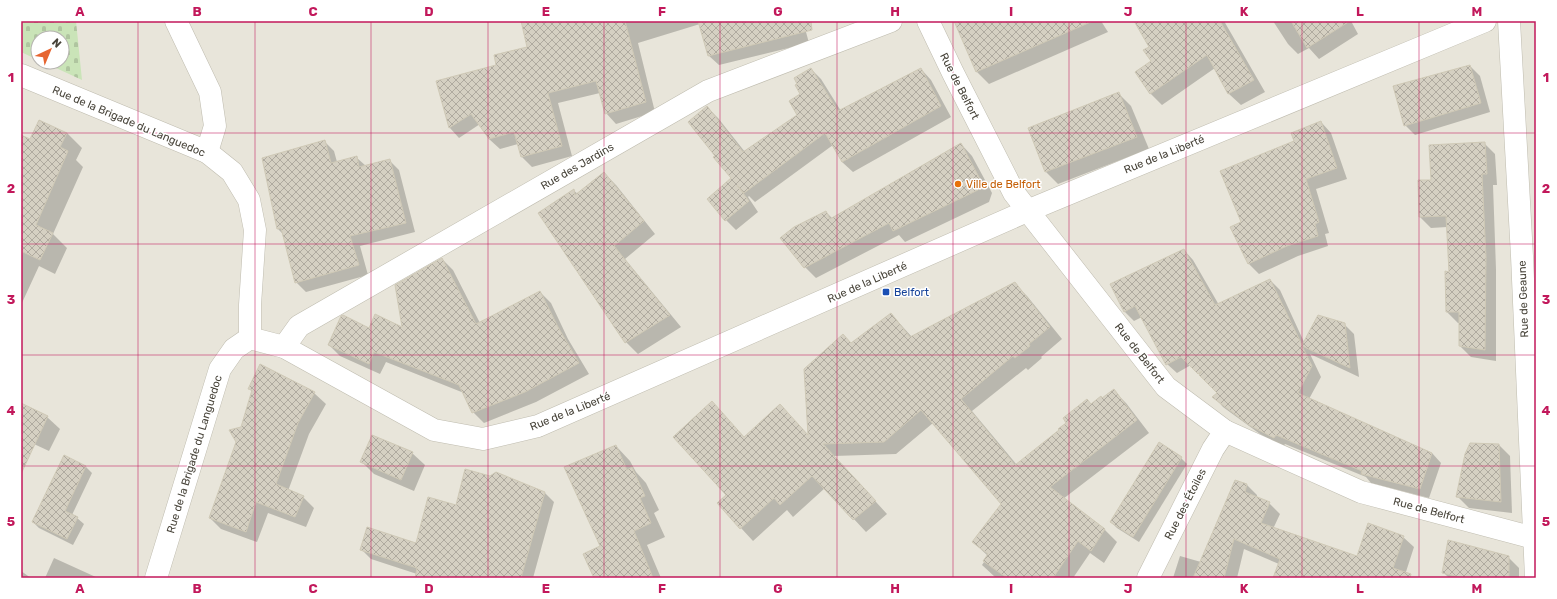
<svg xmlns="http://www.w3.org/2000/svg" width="1557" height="599" font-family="Rubik,sans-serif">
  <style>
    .residential { fill: #e8e5da; fill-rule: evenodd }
    .cemetery { fill: url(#cemetery-stones) }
    .shadow { fill: #0003 }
    .building { fill: url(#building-cross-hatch); stroke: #cfc9b6 }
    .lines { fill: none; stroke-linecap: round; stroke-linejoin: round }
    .street-casing { stroke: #bfbcaf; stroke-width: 23 }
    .street { stroke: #fff; stroke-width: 22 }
    .grid { fill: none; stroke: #c2185b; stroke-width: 1; stroke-opacity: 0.55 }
    .food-dot { fill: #e8710a; stroke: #fff; stroke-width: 1.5 }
    .transit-dot { fill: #1a4fb4; stroke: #fff; stroke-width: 1.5 }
    .labels { text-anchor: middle; stroke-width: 3; stroke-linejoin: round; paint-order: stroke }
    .street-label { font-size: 11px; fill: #48443a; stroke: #fff }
    .food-label { font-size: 11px; fill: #c56008; stroke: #fff; text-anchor: start }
    .transit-label { font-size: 11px; fill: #164399; stroke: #fff; text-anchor: start }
    .neatline { fill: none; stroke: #c2185b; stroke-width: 1.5 }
    .grid-label { font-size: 13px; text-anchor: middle; font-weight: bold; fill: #c2185b }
  </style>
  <defs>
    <pattern id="cemetery-stones" width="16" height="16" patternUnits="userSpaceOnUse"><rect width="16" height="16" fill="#cae4b8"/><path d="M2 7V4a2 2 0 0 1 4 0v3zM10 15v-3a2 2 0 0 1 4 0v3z" fill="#afc59f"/></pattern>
    <pattern id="building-cross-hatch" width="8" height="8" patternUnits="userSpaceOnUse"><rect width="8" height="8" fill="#d5d0c2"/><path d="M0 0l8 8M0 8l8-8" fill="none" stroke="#afaa9f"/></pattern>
  </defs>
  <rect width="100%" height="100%" fill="#f4f3eb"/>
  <path class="residential" d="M 21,21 L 1536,21 L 1536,578 L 21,578 ZM 38,38 L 62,38 L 62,62 L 38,62 Z"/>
  <polygon class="cemetery" points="21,21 76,21 82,80 43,62 62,62 62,38 38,38 38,60 21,52"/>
  <g class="shadow">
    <polygon points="522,21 803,21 809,43 719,65 708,55 700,24 638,43 655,112 616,124 606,113 600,93 558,103 572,156 532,167 522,157 518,144 500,149 489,139 480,124 459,138 450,128 437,82 498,66 528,47"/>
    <polygon points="963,21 1101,21 1108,32 989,84 977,72"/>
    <polygon points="1136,21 1224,21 1265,92 1241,105 1229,94 1215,68 1162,105 1150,93 1153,61 1150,47"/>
    <polygon points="1273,21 1351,21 1358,34 1319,59 1309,48 1298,54 1288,44"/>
    <polygon points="1470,66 1480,76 1490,112 1415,135 1405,125"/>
    <polygon points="811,69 821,79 841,111 921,69 931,80 951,117 853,172 842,162 833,145 755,202 749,196 748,197 758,212 736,230 726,220 733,179 717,156 707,107 718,118 745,152 798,115 801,94"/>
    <polygon points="1119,94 1131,106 1149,149 1058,184 1046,172 1030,128"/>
    <polygon points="1321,122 1331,133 1347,179 1316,189 1329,233 1325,234 1328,246 1298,256 1259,274 1249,264 1231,228 1242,223 1295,142"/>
    <polygon points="67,133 82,148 76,160 83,167 53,234 67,248 55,274 39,266 21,305 21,140 31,140"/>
    <polygon points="324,141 334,151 337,162 357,158 366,166 389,160 399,170 415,232 360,246 368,275 306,292 296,282 283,234 278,229 263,159"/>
    <polygon points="1484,143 1495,154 1497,185 1493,185 1496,269 1496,361 1471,357 1460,346 1460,323 1458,323 1447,312 1450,273 1447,227 1431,228 1420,217 1419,181 1432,181"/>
    <polygon points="961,144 972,156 992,193 989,202 905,242 899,235 816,278 805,267 826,212 833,219"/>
    <polygon points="604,173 616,185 655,234 625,259 681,327 638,354 626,342 539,213 573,190 578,194"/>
    <polygon points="1184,250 1193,260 1219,305 1270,280 1280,290 1304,342 1344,324 1354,334 1359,377 1310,354 1321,377 1309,399 1432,453 1441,463 1429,498 1371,483 1366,477 1285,444 1283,447 1260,434 1223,407 1214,397 1218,393 1191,365 1177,373 1167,364 1142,317 1134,321 1124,311"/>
    <polygon points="442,259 453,270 480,323 540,292 551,303 568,339 589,374 536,402 484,423 473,412 464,393 386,362 380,374 340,356 329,345 369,329 403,328"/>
    <polygon points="1014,283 1027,296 1062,339 1041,357 1042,358 1028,370 1026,368 972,411 1017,465 1091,405 1102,399 1114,391 1126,403 1149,433 1063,499 1105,530 1117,542 1104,563 1090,553 1073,578 995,577 982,565 988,556 973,542 1002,504 933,423 896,454 834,456 887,514 866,532 825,488 793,517 787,510 753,541 718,503 727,495 745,438 780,406 809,436 851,344 891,314 912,337"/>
    <polygon points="249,388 314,393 326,404 309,434 288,491 303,497 314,508 306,527 268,513 257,542 221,529 210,518 242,428 252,392"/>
    <polygon points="21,405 47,417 60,429 49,451 21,438"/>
    <polygon points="1499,445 1510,456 1512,513 1469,508 1458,497"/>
    <polygon points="616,446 630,461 636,472 646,483 659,510 654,513 665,537 647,545 661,578 595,578"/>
    <polygon points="412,453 425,465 414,491 374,474 362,462"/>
    <polygon points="64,457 86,467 92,473 72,515 77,518 84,524 73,545 39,528 33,522"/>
    <polygon points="1181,458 1187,464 1139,542 1117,528 1111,522"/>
    <polygon points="1247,485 1257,495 1257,498 1269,503 1280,514 1273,529 1357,557 1403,537 1414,547 1404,578 1277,578 1279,564 1244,549 1237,578 1173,578 1180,556 1201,562"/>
    <polygon points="544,492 554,502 533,578 416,578 417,574 371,559 361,549 416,544 457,506"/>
    <polygon points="1508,557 1519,568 1519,578 1449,578 1443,572"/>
    <polygon points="54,558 98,578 45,578"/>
    <polygon points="21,571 31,578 21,578"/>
  </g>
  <g class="building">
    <polygon points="521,21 625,21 646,102 605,114 596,81 548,93 562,146 521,157 514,132 489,139 471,114 449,128 436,81 496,65 494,55 527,47"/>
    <polygon points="698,21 811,21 812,30 708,56"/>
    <polygon points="954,21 1093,21 976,72"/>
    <polygon points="1134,21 1220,21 1254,80 1228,94 1207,55 1150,94 1135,72 1151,61 1143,50 1149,47"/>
    <polygon points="1291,21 1350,21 1307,48"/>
    <polygon points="1470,65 1481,103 1404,126 1393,86"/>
    <polygon points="811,68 838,111 921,68 941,106 842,162 825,133 744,193 737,185 749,201 725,221 707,199 731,178 713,157 715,156 688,122 707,106 743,152 797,115 789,101 800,94 795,85 797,84 794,78"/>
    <polygon points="1119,92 1137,137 1045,172 1028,128"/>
    <polygon points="39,120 67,133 60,147 68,151 36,225 53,233 40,260 23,252 21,257 21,135 30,139"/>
    <polygon points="1321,121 1337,168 1306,179 1319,222 1315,224 1318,236 1287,246 1248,264 1230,227 1241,222 1220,171 1294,141 1291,133"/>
    <polygon points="325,140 331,163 357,156 359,167 390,159 406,223 350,236 359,265 295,283 281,228 277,229 262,158"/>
    <polygon points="1485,142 1487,174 1482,174 1486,257 1485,350 1459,346 1459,312 1446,312 1445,271 1449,272 1446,216 1419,217 1418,180 1431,180 1429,145"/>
    <polygon points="961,143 981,181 978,190 893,231 889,223 804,268 780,238 794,227 826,211 830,219"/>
    <polygon points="604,172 644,221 614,246 670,315 625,343 538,213 574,189 575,195"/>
    <polygon points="1184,249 1215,305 1270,279 1302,345 1318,315 1345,323 1350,368 1302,346 1312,366 1298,393 1432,453 1420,489 1361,474 1362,471 1276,435 1274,438 1249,425 1212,397 1217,393 1199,375 1202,371 1198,374 1181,357 1166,365 1135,306 1124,312 1110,284"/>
    <polygon points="442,258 476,324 540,291 558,327 579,363 525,392 472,413 459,385 374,352 369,364 328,345 341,316 343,315 369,328 375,314 402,327 395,285"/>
    <polygon points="1015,282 1050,327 1029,344 1030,346 1015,358 1013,356 961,399 1015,465 1059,430 1058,429 1066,423 1063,418 1077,407 1087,399 1091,404 1101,396 1102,398 1114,389 1137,420 1050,487 1105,529 1091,551 1078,541 1053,578 1007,578 983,561 988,554 972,542 1001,504 921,410 884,442 823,444 876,501 853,520 812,476 780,505 774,498 740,529 717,503 726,495 673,437 712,401 744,437 780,404 808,435 804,369 843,334 851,343 891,313 910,337"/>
    <polygon points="260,364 315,392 298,423 276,484 304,496 295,517 256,502 246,532 209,518 236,442 229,430 241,427 252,390 248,389"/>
    <polygon points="21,403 48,416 21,474"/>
    <polygon points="372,435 413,452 401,480 360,462"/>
    <polygon points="1159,442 1182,457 1133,537 1110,522"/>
    <polygon points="1470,443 1499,444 1501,502 1456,497 1465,454"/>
    <polygon points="616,445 627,470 632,467 645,496 640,498 651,523 634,531 653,578 594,578 583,554 600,546 564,467"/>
    <polygon points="64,455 86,466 65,511 78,517 67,539 32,522"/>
    <polygon points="465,469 490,476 496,472 545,492 521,578 415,578 417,568 360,550 367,527 416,543 428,497 456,505"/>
    <polygon points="1235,480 1247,484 1245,492 1270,502 1261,523 1357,556 1368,523 1404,536 1393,568 1411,574 1410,578 1273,578 1280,559 1234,539 1224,578 1193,578"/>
    <polygon points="1448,540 1509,556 1509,578 1464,578 1442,573"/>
  </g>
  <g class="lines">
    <g class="street-casing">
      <g id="street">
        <polyline points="176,21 210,92 215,126 207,152"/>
        <polyline points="928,21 953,73 1014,193 1166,387 1225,431 1361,492 1534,538"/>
        <polyline points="1509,21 1522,256 1536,578"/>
        <polyline points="21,75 207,152 232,172 249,200 255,230 250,305 250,338"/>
        <polyline points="250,338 284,347 434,430 483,439 538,426 1027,211 1485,21"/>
        <polyline points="284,347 299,326 708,91 891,21"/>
        <polyline points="156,578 220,369 234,349 250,338"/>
        <polyline points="1148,578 1213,449 1225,431"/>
      </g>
    </g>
    <use href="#street" class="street"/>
  </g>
  <path class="grid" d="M 138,21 L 138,578M 255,21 L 255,578M 371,21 L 371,578M 488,21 L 488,578M 604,21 L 604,578M 720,21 L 720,578M 837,21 L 837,578M 953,21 L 953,578M 1069,21 L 1069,578M 1186,21 L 1186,578M 1302,21 L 1302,578M 1419,21 L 1419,578M 21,133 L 1536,133M 21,244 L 1536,244M 21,355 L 1536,355M 21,466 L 1536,466"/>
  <circle class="food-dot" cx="958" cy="184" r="4"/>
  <rect class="transit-dot" x="882" y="288" width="8" height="8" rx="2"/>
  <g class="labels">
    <g class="street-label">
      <text transform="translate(960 86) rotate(63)" y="4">Rue de Belfort</text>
      <text transform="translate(129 121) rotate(23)" y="4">Rue de la Brigade du Languedoc</text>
      <text transform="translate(1164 154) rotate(-22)" y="4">Rue de la Liberté</text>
      <text transform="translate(577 166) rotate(-30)" y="4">Rue des Jardins</text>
      <text transform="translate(867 282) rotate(-24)" y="4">Rue de la Liberté</text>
      <text transform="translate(1523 299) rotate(-92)" y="4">Rue de Geaune</text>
      <text transform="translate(1140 353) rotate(52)" y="4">Rue de Belfort</text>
      <text transform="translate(570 411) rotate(-22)" y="4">Rue de la Liberté</text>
      <text transform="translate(194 454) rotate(-73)" y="4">Rue de la Brigade du Languedoc</text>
      <text transform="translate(1185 504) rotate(-63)" y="4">Rue des Étoiles</text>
      <text transform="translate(1429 510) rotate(15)" y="4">Rue de Belfort</text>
    </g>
    <g class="food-label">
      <text x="966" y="188">Ville de Belfort</text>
    </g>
    <g class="transit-label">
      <text x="894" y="296">Belfort</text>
    </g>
  </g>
  <rect width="1557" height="599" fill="none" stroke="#ffffff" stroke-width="44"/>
  <g transform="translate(50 50) rotate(44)"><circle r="19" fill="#ffffff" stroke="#b6b4b0"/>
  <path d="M0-3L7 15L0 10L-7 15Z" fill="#e66531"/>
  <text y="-6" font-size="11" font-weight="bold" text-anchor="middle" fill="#48443a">N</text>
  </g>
  <rect x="22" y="22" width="1513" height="555" class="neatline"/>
  <g class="grid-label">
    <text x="80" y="16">A</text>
    <text x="197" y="16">B</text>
    <text x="313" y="16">C</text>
    <text x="429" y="16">D</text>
    <text x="546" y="16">E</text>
    <text x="662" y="16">F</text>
    <text x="778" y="16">G</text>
    <text x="895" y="16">H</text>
    <text x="1011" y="16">I</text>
    <text x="1128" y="16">J</text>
    <text x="1244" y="16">K</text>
    <text x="1360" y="16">L</text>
    <text x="1477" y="16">M</text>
    <text x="11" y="82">1</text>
    <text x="1546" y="82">1</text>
    <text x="11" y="193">2</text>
    <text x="1546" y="193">2</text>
    <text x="11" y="304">3</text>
    <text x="1546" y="304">3</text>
    <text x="11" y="415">4</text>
    <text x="1546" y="415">4</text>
    <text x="11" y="526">5</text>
    <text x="1546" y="526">5</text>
    <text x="80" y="593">A</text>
    <text x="197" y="593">B</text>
    <text x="313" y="593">C</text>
    <text x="429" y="593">D</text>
    <text x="546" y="593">E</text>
    <text x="662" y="593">F</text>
    <text x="778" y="593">G</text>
    <text x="895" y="593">H</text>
    <text x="1011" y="593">I</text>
    <text x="1128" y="593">J</text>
    <text x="1244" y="593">K</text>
    <text x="1360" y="593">L</text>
    <text x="1477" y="593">M</text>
  </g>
</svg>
